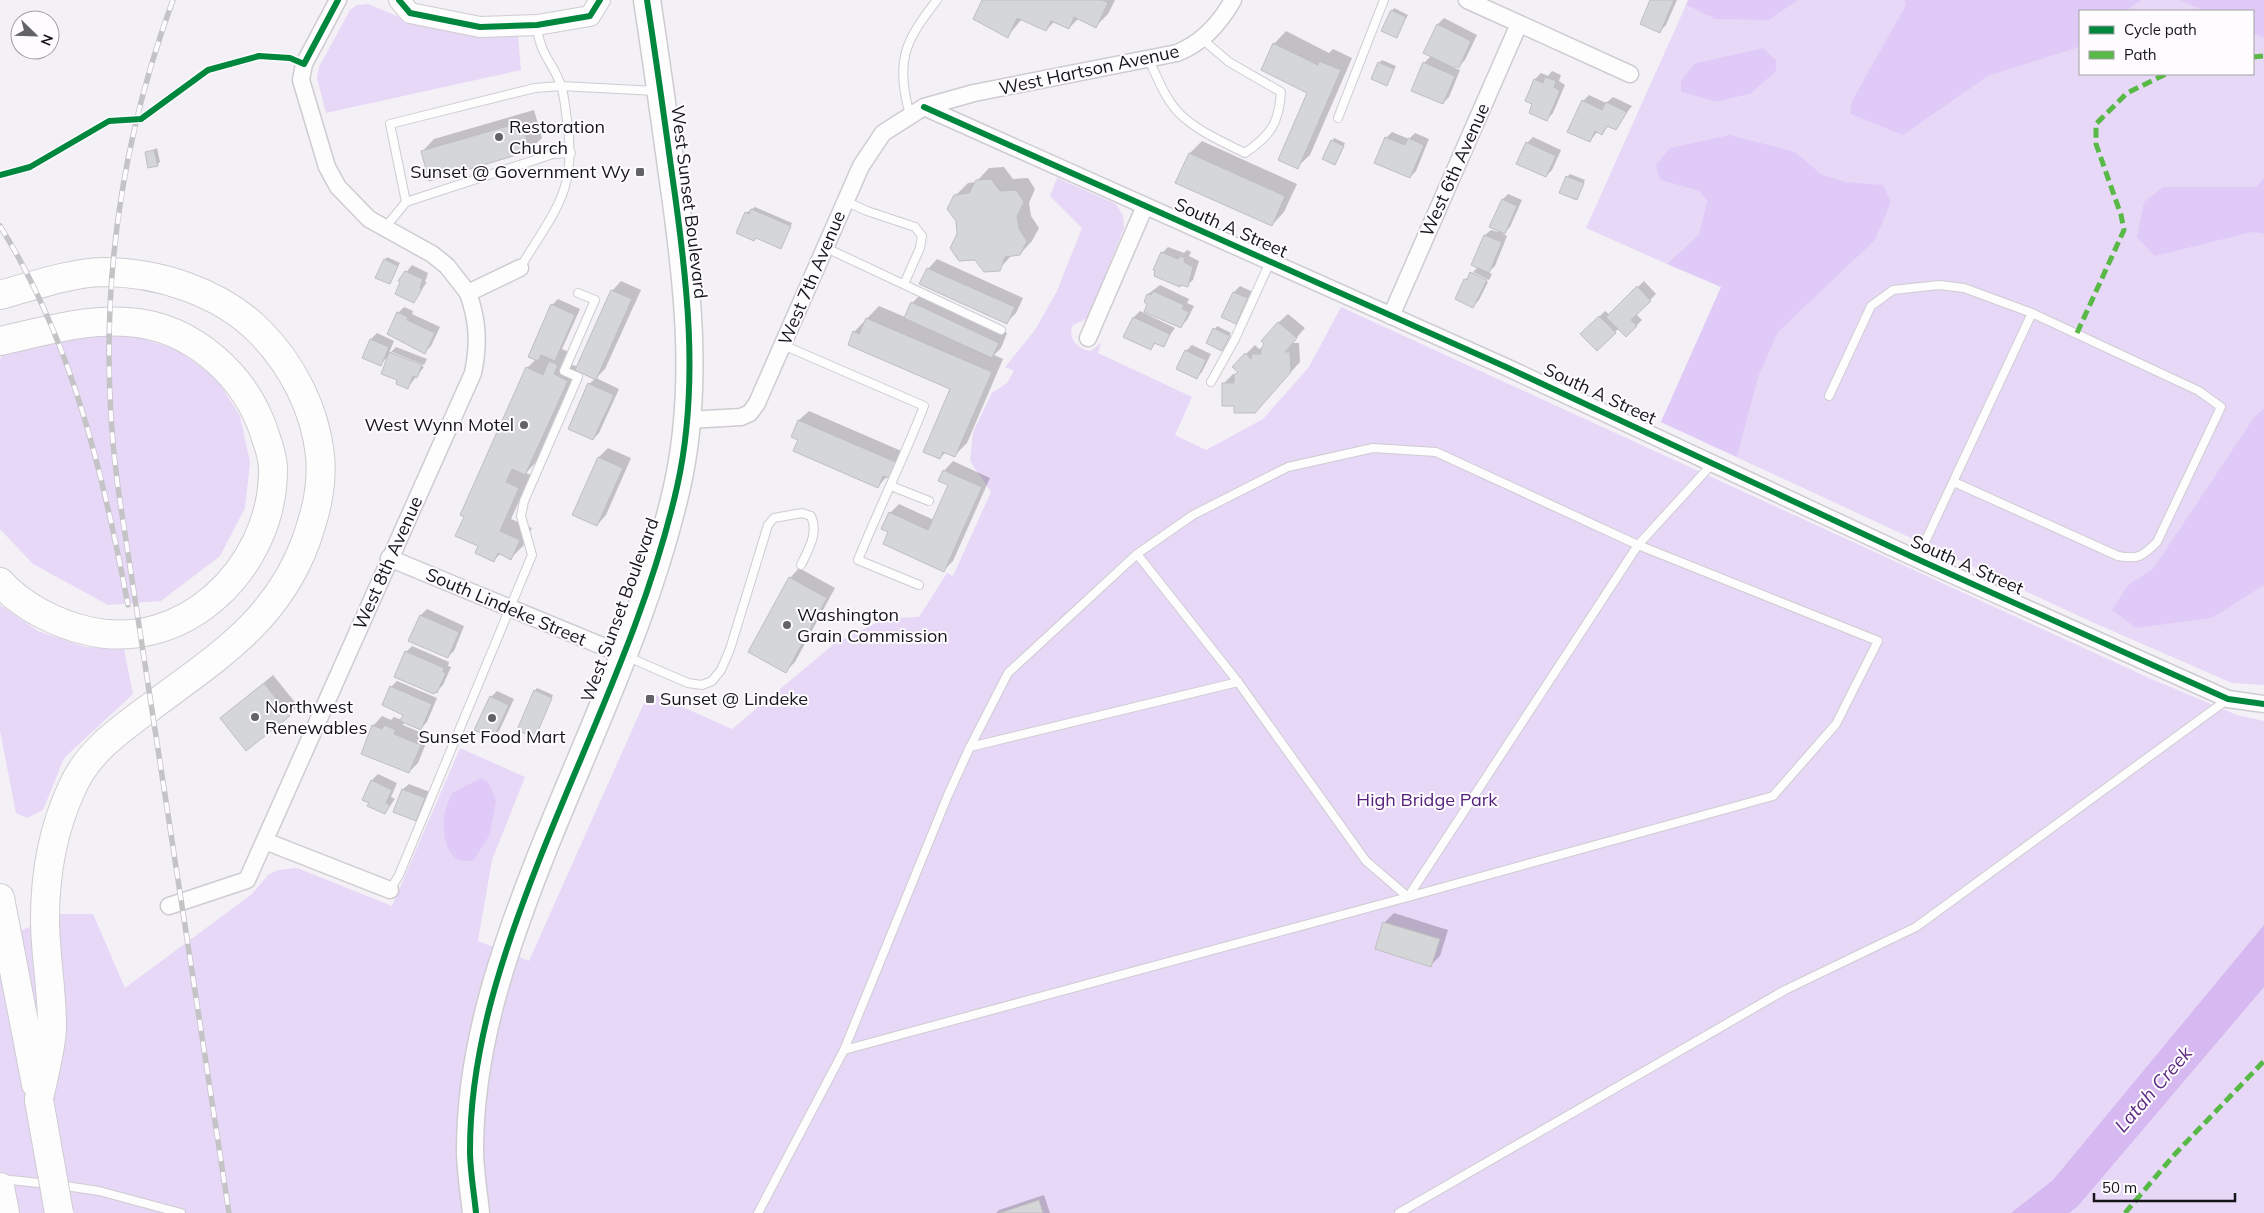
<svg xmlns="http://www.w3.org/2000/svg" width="2264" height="1213" font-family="Mulish,sans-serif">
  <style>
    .green { fill: #e8d8f8; fill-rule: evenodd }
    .forest { fill: #e0caf7 }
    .water { fill: #d5b9f0 }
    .shadow { fill: #0003 }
    .building { fill: #d5d6d7; stroke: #bfbfc1 }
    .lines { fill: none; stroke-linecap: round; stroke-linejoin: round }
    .service-casing { stroke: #ceccd0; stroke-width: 10 }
    .minor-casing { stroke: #ceccd0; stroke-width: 19 }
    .tertiary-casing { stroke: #ceccd0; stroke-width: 22 }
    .primary-casing { stroke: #ceccd0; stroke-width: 29 }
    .motorway-casing { stroke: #ceccd0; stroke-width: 30 }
    .service { stroke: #fdfdfe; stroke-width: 8 }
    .minor { stroke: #fdfdfe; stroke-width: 16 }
    .tertiary { stroke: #fdfdfe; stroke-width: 20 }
    .primary { stroke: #fdfdfe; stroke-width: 26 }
    .motorway { stroke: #fdfdfe; stroke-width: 28 }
    .rail-casing { stroke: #c4c4c6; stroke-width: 5.5 }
    .rail { stroke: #fefcff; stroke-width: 4; stroke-dasharray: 11; stroke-linecap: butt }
    .motorway-bridge-casing { stroke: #ceccd0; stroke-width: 30; stroke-linecap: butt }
    .motorway-bridge { stroke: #fdfdfe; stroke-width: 28 }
    .quiet { stroke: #58b947; stroke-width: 5; stroke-dasharray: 10 5; stroke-linecap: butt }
    .cycleway-casing { stroke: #fefcff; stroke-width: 9 }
    .cycleway { stroke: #00873e; stroke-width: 6 }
    .poi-dot { fill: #636266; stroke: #fefcff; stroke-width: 2 }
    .labels { text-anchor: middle; stroke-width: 4; stroke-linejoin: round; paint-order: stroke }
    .street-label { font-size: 18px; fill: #161519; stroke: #fefcff }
    .poi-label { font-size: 18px; fill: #161519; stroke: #fefcff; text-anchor: start }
    .park-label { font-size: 18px; fill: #55227b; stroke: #fefcff }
    .water-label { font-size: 19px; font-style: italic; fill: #5d2b83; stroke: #fefcff }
  </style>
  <rect width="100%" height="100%" fill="#f3f0f6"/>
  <g class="green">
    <path d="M 1798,0 L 1904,0 L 1907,5 L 1913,0 L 2264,0 L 2264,685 L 2232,683 L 2092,622 L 1661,422 L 1783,149 L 1660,180 L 1699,191 L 1707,201 L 1699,234 L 1667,264 L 1586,228 L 1686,5 L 1715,19 ZM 2080,11 L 2253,11 L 2253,74 L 2080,74 ZM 1763,48 L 1750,94 L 1716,102 L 1681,92 L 1681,80 L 1695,63 Z"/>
    <polygon points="368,4 402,18 467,34 518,36 521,70 326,113 317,78 319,67 350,10 357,5"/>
    <path d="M 1057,178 L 1116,204 L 1123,216 L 1124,228 L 1103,280 L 1104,293 L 1094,315 L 1073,325 C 1067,339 1078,349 1091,351 L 1101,343 L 1098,353 L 1192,397 L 1175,435 L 1206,450 L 1263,419 L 1309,367 L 1341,307 L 2147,677 L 2237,715 L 2264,721 L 2264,1213 L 0,1213 L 0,939 L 62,914 L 93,914 L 125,988 L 252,894 L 269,874 L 279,870 L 297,868 L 392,906 L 460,748 L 525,777 L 492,860 L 478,941 L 529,961 L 649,692 L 732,729 L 834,644 L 886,618 L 919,617 L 947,573 L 953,576 L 991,492 L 970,461 L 973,432 L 992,393 L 1007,383 L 1014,371 L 1005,367 L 1035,330 L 1057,291 L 1082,228 L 1050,196 Z"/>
    <polygon points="85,334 134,336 177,350 216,378 240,416 250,462 245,508 220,556 161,601 108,605 33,564 0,529 0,360 2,354"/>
    <polygon points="0,605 38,631 85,647 124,649 133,694 64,758 43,810 27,818 16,813 0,731"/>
  </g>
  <g class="forest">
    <polygon points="1688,0 1798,0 1769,20 1715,19 1686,5"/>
    <polygon points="1904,0 2141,0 2126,11 2080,11 2080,45 2076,48 1988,76 1903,135 1850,114 1852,101 1906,5"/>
    <polygon points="2180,0 2264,0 2264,38 2253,33 2253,11 2205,11"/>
    <polygon points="1763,48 1776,60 1776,71 1750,94 1716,102 1681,92 1681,80 1695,63"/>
    <polygon points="1730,135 1795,152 1821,174 1845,182 1883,185 1891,202 1875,240 1778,332 1758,377 1737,457 1661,422 1721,287 1667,264 1699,234 1707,201 1699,191 1660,180 1656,165 1670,148"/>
    <polygon points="2264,178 2264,234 2252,232 2155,256 2137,237 2144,202 2163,187 2256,187"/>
    <polygon points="2264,409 2264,585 2212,618 2136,628 2112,610 2128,585 2153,569 2255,416"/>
    <path d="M 481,778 L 488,782 L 496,800 L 490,834 L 474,860 C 448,867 443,839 444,819 C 444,810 449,801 452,793 Z"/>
  </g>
  <polygon class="water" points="2264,925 2264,987 2078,1206 2069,1213 2011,1213 2053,1180"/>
  <g class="shadow">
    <polygon points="984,0 1115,0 1108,14 1096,26 1079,18 1069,28 1055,21 1046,30 1022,19 1008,36"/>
    <polygon points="1651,0 1677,0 1666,25 1660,31"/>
    <polygon points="1394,8 1408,15 1396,36 1392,11"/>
    <polygon points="1444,18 1477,35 1465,60 1459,66 1455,65 1453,67 1460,70 1449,97 1443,103 1424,63 1431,56 1424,53 1438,24"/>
    <polygon points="1286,31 1329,53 1333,49 1352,58 1310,155 1297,167 1309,92 1274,44"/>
    <polygon points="1382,60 1396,66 1387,84 1379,63"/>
    <polygon points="1552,71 1561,75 1559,81 1565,85 1553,113 1547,119 1534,103 1526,100 1535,79 1541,73 1548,76"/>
    <polygon points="1589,95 1606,103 1613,97 1632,106 1615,128 1609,125 1602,133 1598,131 1590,141 1583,101"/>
    <polygon points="534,110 542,138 529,150 422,152 434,139"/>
    <polygon points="1392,132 1409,139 1415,133 1429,139 1416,171 1410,177 1386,138"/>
    <polygon points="1533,137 1561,150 1552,170 1546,176 1527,143"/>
    <polygon points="1334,138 1345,143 1337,161 1332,141"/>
    <polygon points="1202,141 1297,184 1284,212 1272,225 1190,153"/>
    <polygon points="157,148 160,162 157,165 146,153"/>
    <polygon points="1004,167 1013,179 1028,178 1035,189 1029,203 1031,216 1039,228 1032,241 1020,254 1012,255 999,269 958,234 955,196 968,183 976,182 989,168"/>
    <polygon points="1570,174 1585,180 1577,199 1567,177"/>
    <polygon points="1508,194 1522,200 1510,227 1503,234 1507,236 1495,266 1488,272 1492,274 1489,280 1473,272 1471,274 1488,282 1479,300 1473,306 1465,280 1478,267 1473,265 1485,235 1491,230 1498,232 1503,199"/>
    <polygon points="755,207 792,223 780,247 746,213"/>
    <polygon points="1168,247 1184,253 1187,250 1191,252 1189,256 1199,261 1193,280 1187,285 1162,253"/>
    <polygon points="387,257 400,263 389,283 385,260"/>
    <polygon points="937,259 1023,298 1016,313 1007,322 928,269"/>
    <polygon points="412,265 428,273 425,282 427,282 414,301 400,280"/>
    <polygon points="621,281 641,290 605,369 596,378 619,389 599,433 593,439 589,384 596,378 578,370 537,461 526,473 531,475 511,519 532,528 523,546 511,558 501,553 494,560 477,553 527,368 536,359 552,305 558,299 580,309 562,349 569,352 565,362 578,367 612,291"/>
    <polygon points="1644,281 1656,294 1636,314 1642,320 1626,336 1619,328 1597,350 1582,334 1605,311 1610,315"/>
    <polygon points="1160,285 1189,299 1187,303 1194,306 1187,320 1181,326 1149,303 1148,294"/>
    <polygon points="1240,286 1253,292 1241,317 1235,322 1223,317 1234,292"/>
    <polygon points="921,294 1007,333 1001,348 994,355 1003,359 967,443 955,455 946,452 940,458 952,388 854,332 879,306 905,317 912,303"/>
    <polygon points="404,307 413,311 412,314 440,327 431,346 425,352 389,333 398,313"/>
    <polygon points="1140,311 1175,328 1163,345 1157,342 1150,349 1125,337 1134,317"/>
    <polygon points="1288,314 1305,328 1292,343 1299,343 1300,362 1264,402 1236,405 1224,383 1233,374 1237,374 1246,354 1255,345 1259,349 1265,346 1278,323"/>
    <polygon points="1217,326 1231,333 1222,350 1207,342"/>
    <polygon points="377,333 394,341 388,355 396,347 427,359 424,365 392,352 392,354 424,367 408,387 399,380 389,356 380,364 371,339"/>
    <polygon points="1192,345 1211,354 1202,372 1196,378 1186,351"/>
    <polygon points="809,411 906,453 878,487 793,436 799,420"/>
    <polygon points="608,448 631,458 606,515 597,525 599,457"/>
    <polygon points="953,461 990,478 953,561 944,570 890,531 890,513 899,504 934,520 950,485 944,471"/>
    <polygon points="799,568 835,588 795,662 786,671 790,578"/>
    <polygon points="427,609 464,626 454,651 448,656 410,640 421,615"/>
    <polygon points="412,646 449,662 448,666 451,667 443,685 437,691 406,652"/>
    <polygon points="273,675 298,706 289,715 222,718"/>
    <polygon points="397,681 437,698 427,722 421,728 404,722 403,725 429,736 418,763 409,772 373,726 382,716 391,720 394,717 402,720 405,714 391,687"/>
    <polygon points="537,688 553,695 534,736 535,691"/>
    <polygon points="497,691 514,699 499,731 493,737 491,697"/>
    <polygon points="378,774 397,783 391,797 395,799 385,813 372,780"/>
    <polygon points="409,784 430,792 421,814 415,819 403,789"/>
    <polygon points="1394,913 1448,930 1440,956 1431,965 1384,923"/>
    <polygon points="1044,1195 1050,1213 996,1213 999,1210"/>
  </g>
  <g class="building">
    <polygon points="982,0 1102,0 1108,3 1096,28 1074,17 1069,29 1051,21 1046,31 1017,18 1008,38 973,19"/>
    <polygon points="1650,0 1674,0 1660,33 1640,24"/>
    <polygon points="1391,10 1406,17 1397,38 1381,31"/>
    <polygon points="1437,24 1471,41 1459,68 1455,66 1454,68 1423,53"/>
    <polygon points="1273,43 1318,65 1319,61 1341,70 1298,169 1278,160 1307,93 1261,70"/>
    <polygon points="1378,62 1394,69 1387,86 1371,79"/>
    <polygon points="1423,62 1455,76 1443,104 1411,91"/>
    <polygon points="1545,77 1556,81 1554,87 1560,91 1547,121 1529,113 1532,104 1525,101 1534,79 1543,83"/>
    <polygon points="1582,100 1602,110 1606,102 1627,112 1616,130 1607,126 1602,135 1595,131 1590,142 1567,132"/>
    <polygon points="522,122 530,151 429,181 421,151"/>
    <polygon points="1385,137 1405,145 1408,138 1424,145 1410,178 1374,163"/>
    <polygon points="1331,140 1344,146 1335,165 1322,159"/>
    <polygon points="1526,142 1556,156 1546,177 1516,164"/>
    <polygon points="154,150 158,166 148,168 145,152"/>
    <polygon points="1189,153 1285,196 1272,226 1175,183"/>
    <polygon points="1566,176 1584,183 1577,200 1559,193"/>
    <polygon points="991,179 1000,191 1016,190 1024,202 1017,216 1019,229 1027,241 1020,255 1005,257 1000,271 984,272 975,260 959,261 950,248 957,234 956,221 947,209 954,195 969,193 976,180"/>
    <polygon points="1502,199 1517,206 1505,234 1489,227"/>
    <polygon points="751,209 791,226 781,249 756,238 754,241 736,233 745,212 749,214"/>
    <polygon points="1484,235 1502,242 1489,273 1471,265"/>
    <polygon points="1161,252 1178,259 1180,256 1185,258 1184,262 1193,267 1188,287 1181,285 1180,287 1154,276 1155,271 1153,270"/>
    <polygon points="384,259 398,266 390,284 375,278"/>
    <polygon points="927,268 1015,307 1007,324 919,284"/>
    <polygon points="405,271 423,279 420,288 422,289 414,303 395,294 400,282 398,281"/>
    <polygon points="1470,272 1487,280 1473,308 1455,299 1464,279 1467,280"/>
    <polygon points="1637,286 1651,301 1631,320 1637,326 1626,337 1606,317"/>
    <polygon points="611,290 632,299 596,380 575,370"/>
    <polygon points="1153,291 1184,305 1182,309 1189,312 1181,328 1144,312 1147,304 1144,302 1147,294 1151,295"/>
    <polygon points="1233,292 1248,298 1236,324 1221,317"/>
    <polygon points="911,302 999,343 992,358 904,318"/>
    <polygon points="551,304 575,315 555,361 541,355 538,361 528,357"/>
    <polygon points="397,312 408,317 407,320 435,333 425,354 387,334"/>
    <polygon points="1599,316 1616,333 1597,351 1580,334"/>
    <polygon points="1133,317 1170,334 1164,347 1154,343 1151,350 1123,337"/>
    <polygon points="866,318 992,372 955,457 943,452 940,459 923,452 950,389 848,345 853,331 859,334"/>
    <polygon points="1278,322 1297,338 1285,352 1290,352 1291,372 1255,413 1234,413 1234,406 1222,406 1222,383 1234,383 1234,375 1238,372 1232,367 1245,353 1251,359 1252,354 1261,354 1261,349 1264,344 1261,341"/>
    <polygon points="1213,328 1230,336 1222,351 1206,343"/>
    <polygon points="370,339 389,347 381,366 362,358"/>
    <polygon points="1185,350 1206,360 1197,379 1176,369"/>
    <polygon points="389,352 422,365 417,378 413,376 408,389 396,384 397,380 381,374"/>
    <polygon points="549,361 558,365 554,374 568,381 525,475 512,469 506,482 519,488 500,531 520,540 511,560 498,553 494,562 475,553 478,546 455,536 464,517 460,515 526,367 543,375"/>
    <polygon points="588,383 614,395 593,440 568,429"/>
    <polygon points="798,420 898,463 891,479 883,476 878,488 793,451 798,440 791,437"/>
    <polygon points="598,457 623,468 597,526 572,515"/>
    <polygon points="943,470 982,487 944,572 883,544 888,532 881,529 889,512 928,530 948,485 938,481"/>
    <polygon points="789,577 827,598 786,673 748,652"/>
    <polygon points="420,615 459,632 448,658 408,641"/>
    <polygon points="405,651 444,668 443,672 446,673 437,693 435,692 434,694 394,677"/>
    <polygon points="264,683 290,716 246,751 220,718"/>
    <polygon points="390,686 432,704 421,730 400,721 403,715 382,705"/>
    <polygon points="534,690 552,698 535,738 517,730"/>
    <polygon points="490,696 509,705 493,739 474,730"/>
    <polygon points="372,725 382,729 384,725 396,730 394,734 421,745 409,773 361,754"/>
    <polygon points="371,780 392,790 386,803 390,805 385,814 367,806 369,803 362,800"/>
    <polygon points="402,789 425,798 416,821 393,812"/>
    <polygon points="1383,922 1440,939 1431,967 1375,949"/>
    <polygon points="1039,1200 1043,1213 1000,1213"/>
  </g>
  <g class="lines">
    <g class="service-casing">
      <g id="service">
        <path d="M 1149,60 C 1157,77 1166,100 1179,113 C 1197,131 1223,142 1245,153 C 1271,135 1279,123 1281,92 L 1229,62 L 1202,39"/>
        <path d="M 910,115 C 895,62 904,42 937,0"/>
        <polyline points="1338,118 1384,0"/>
        <polyline points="845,201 867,211 915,227 922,236 920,248 904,284"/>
        <polyline points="406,202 390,124 535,88 561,86 656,91"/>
        <polyline points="384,229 406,202 553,154 571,153"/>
        <polyline points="824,247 1001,330"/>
        <path d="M 520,268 C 554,211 578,191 567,120 C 565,109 565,97 561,86 C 554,63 540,56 537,27"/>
        <path d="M 783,345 L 924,406 C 904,458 879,508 858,560 L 919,585"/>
        <polyline points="1211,382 1235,339 1270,262"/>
        <path d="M 1829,396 L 1871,306 L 1893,290 L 1939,285 L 1964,288 L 2032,313 L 2199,391 L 2221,407 L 2157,542 C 2143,556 2138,560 2118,556 L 1954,482"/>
        <polyline points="891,486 929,501"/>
        <polyline points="1917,559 2032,313"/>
        <path d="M 628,657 L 688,683 L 702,685 L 712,681 L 721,670 L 730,649 L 768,525 L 774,518 L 802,513 L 811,516 C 819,533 808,550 801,565"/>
        <polyline points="970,747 1238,682"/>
        <polyline points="390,890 399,875 532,555 521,516 524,501 578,377 564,371 595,300 578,293"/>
        <polyline points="844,1050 948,795 970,747 1008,673 1137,554 1193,515 1288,467 1373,448 1436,452 1638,545 1878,641 1836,724 1773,796 1408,897 1366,861 1238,682 1137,554"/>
        <polyline points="2,1179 48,1184"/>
        <polyline points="59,1185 99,1191 181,1213"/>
        <polyline points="758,1213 844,1050 1408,897 1638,545 1713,463"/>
        <polyline points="1399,1213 1785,990 1916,927 2228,699"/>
      </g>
    </g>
    <g class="minor-casing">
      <g id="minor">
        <polyline points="338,0 304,64 301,80 327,167 338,187 369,219 432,254 447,266 468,293"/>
        <polyline points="1467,0 1630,74"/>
        <polyline points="924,107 1506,367 1917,559 2228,699 2264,704"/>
        <polyline points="1391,316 1519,24"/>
        <polyline points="1088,338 1145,206"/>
        <path d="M 689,420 L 741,417 L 750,413 L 757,403 L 861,166 L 883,133 L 924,107 L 974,93 L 1177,53 C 1202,43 1220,23 1233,0"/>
        <polyline points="389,558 624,655"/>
        <polyline points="265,841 390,890"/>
        <path d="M 169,906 L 247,880 L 473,373 C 479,344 478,321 468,293 L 520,268"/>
      </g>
    </g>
    <g class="tertiary-casing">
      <polyline id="tertiary" points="399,0 410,13 480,27 537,25 590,16 600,0"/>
    </g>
    <g class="primary-casing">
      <path id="primary" d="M 476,1213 C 474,1192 470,1171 470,1150 C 470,1049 503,952 540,858 C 588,736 648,616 677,487 C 700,385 687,277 672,174 C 664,116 656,58 647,0"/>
    </g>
    <g class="motorway-casing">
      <g id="motorway">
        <path d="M 0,295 C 33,286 69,273 103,272 C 158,272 220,292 259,331 C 292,364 315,409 320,455 C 323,486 316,512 306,541 C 276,623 214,659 148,709 C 118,731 87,753 72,788 C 53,829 45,874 45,919 C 45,954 52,989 52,1025 C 52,1049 43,1076 39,1100"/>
        <path d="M 0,341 C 41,332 84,319 127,322 C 193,326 248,377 266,438 C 270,449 274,463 273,475 C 270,569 184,653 88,631 C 57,624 21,606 0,582"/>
        <polyline points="0,898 36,1084"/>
        <polyline points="0,1187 5,1213"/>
      </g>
    </g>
    <use href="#service" class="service"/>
    <use href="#minor" class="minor"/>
    <use href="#tertiary" class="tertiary"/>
    <use href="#primary" class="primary"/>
    <use href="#motorway" class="motorway"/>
    <g class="rail-casing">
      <g id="rail">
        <path d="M 173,0 C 115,157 96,322 118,488 L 229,1213"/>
        <path d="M 0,226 C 72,341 103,473 128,605"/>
      </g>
    </g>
    <use href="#rail" class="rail"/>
    <g class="motorway-bridge-casing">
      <polyline id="motorway-bridge" points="39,1100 59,1213"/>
    </g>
    <use href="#motorway-bridge" class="motorway-bridge"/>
    <g class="quiet">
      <polyline points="2253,57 2264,56"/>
      <polyline points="2077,333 2124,230 2121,215 2096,144 2096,124 2127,93 2166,74"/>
      <polyline points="2125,1213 2175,1154 2264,1061"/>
    </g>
    <g class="cycleway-casing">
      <g id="cycleway">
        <polyline points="399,0 410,13 480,27 537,25 590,16 600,0"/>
        <polyline points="924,107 1506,367 1917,559 2228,699 2264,704"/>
        <polyline points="0,175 30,167 109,121 141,119 208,70 259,56 290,58 304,64 338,0"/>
        <path d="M 476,1213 C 474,1192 470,1171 470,1150 C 470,1049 503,952 540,858 C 588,736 648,616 677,487 C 700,385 687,277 672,174 C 664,116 656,58 647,0"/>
      </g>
    </g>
    <use href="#cycleway" class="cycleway"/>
  </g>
  <g class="poi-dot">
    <circle cx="499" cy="137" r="5"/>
    <rect x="635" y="167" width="10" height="10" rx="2.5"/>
    <circle cx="524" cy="425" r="5"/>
    <circle cx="787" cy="625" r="5"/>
    <rect x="645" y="694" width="10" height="10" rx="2.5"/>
    <circle cx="255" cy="717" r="5"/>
    <circle cx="492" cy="718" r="5"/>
  </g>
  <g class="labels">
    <g class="street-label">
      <text transform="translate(1089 70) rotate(-12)" y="6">West Hartson Avenue</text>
      <text transform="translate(1455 170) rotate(-66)" y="6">West 6th Avenue</text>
      <text transform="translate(689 202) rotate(83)" y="6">West Sunset Boulevard</text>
      <text transform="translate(1231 228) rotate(24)" y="6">South A Street</text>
      <text transform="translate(812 278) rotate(-67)" y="6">West 7th Avenue</text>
      <text transform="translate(1600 394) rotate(25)" y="6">South A Street</text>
      <text transform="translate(388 563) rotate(-66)" y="6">West 8th Avenue</text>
      <text transform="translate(1967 565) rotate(24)" y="6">South A Street</text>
      <text transform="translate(506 607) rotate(23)" y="6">South Lindeke Street</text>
      <text transform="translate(620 610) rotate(-70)" y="6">West Sunset Boulevard</text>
    </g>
    <g class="poi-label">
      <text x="509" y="133">Restoration<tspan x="509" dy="21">Church</tspan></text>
      <text x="630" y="178" text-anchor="end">Sunset @ Government Wy</text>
      <text x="514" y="431" text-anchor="end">West Wynn Motel</text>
      <text x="797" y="621">Washington<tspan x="797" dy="21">Grain Commission</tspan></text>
      <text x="660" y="705">Sunset @ Lindeke</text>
      <text x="265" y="713">Northwest<tspan x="265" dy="21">Renewables</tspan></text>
      <text x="492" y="743" text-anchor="middle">Sunset Food Mart</text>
    </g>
    <g class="park-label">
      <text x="1427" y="806">High Bridge Park</text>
    </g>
    <g class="water-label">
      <text transform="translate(2153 1089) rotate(-49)" y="7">Latah Creek</text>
    </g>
  </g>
  <rect x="2079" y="10" width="175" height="65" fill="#fefcff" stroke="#a1a0a3"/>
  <rect x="2089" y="26" width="25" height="8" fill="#00873e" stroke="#a1a0a3"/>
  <text x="2124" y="35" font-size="15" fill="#161519">Cycle path</text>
  <rect x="2089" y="51" width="25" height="8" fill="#58b947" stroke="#a1a0a3"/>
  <text x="2124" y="60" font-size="15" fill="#161519">Path</text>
  <g transform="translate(35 35) rotate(113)"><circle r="24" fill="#fefcff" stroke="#a1a0a3"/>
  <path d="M0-4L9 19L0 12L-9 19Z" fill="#636266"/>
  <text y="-8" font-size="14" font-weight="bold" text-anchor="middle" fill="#161519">N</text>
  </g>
  <path d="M2094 1193v8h141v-8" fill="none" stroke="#161519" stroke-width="2.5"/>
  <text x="2102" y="1193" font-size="15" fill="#161519" stroke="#fefcff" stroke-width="4" paint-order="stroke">50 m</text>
</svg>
